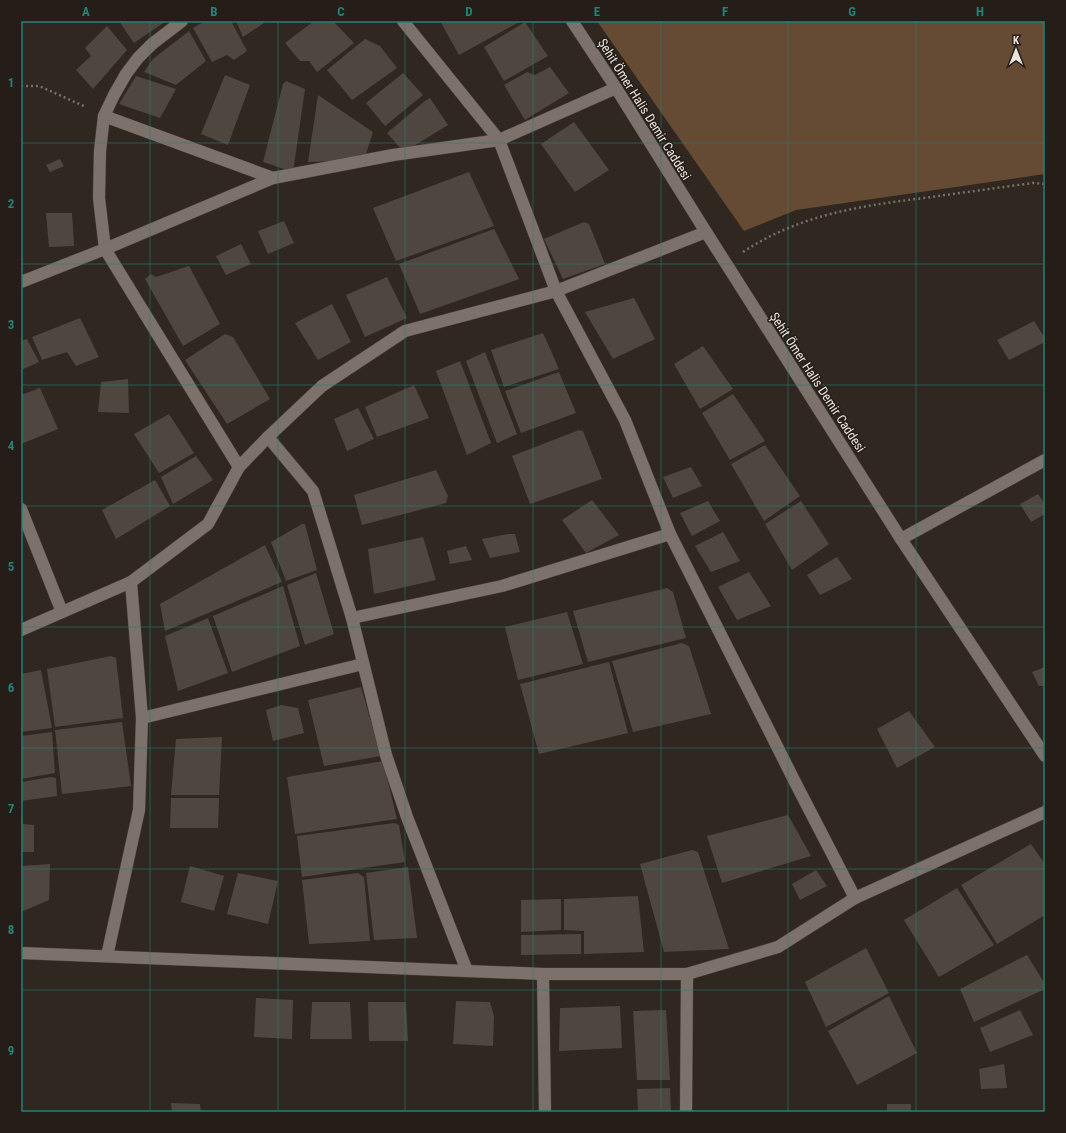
<svg xmlns="http://www.w3.org/2000/svg" width="1066" height="1133" font-family="'Roboto Condensed',sans-serif">
  <style>
    .forest { fill: #664b34 }
    .building { fill: #4f473f }
    .lines { fill: none; stroke-linecap: round; stroke-linejoin: round }
    .minor-casing { stroke: #49433d; stroke-width: 13 }
    .path { stroke: #76706a; stroke-width: 2.5; stroke-dasharray: 2 3; stroke-linecap: butt }
    .minor { stroke: #7c726b; stroke-width: 12 }
    .grid { fill: none; stroke: #258179; stroke-width: 1; stroke-opacity: 0.55 }
    .labels { text-anchor: middle; stroke-width: 3; stroke-linejoin: round; paint-order: stroke }
    .street-label { font-size: 13px; fill: #e8e3df; stroke: #251d17 }
    .neatline { fill: none; stroke: #258179; stroke-width: 1.5 }
    .grid-label { font-size: 13px; text-anchor: middle; font-weight: bold; fill: #258179 }
  </style>
  <rect width="100%" height="100%" fill="#2f2720"/>
  <polygon class="forest" points="597,21 1045,21 1045,174 796,210 744,231"/>
  <g class="building">
    <polygon points="119,21 166,21 134,43"/>
    <polygon points="205,21 231,21 247,51 234,60 227,55 212,62 193,28"/>
    <polygon points="236,21 267,21 243,37"/>
    <polygon points="314,21 333,21 354,43 317,72 309,61 300,61 285,43"/>
    <polygon points="440,21 521,21 459,55"/>
    <polygon points="525,22 548,56 504,81 484,47"/>
    <polygon points="107,26 127,50 93,89 76,70 91,56 85,48"/>
    <polygon points="189,31 206,61 176,85 144,72 153,59"/>
    <polygon points="365,39 380,46 397,68 352,100 327,70"/>
    <polygon points="550,67 569,93 525,120 504,85 527,72 535,75"/>
    <polygon points="403,73 423,95 385,126 366,103"/>
    <polygon points="225,75 250,85 228,145 201,134"/>
    <polygon points="136,76 176,89 160,118 119,104"/>
    <polygon points="286,81 305,89 293,172 263,162 283,84"/>
    <polygon points="318,95 373,132 364,160 308,162"/>
    <polygon points="430,98 448,125 404,152 387,133 425,101"/>
    <polygon points="574,122 609,170 575,192 541,144"/>
    <polygon points="60,159 64,166 50,172 46,165"/>
    <polygon points="469,172 494,226 396,261 373,208"/>
    <polygon points="46,213 72,213 74,246 49,247"/>
    <polygon points="284,221 294,243 268,254 258,231"/>
    <polygon points="584,222 589,224 605,264 563,279 544,239"/>
    <polygon points="494,229 519,279 420,314 399,264"/>
    <polygon points="241,244 251,264 226,275 216,256"/>
    <polygon points="189,266 220,324 183,346 145,279 151,274 156,277"/>
    <polygon points="387,277 407,318 365,337 346,295"/>
    <polygon points="634,298 655,339 613,359 585,312"/>
    <polygon points="332,304 351,342 318,360 295,323"/>
    <polygon points="80,318 99,357 76,366 67,352 42,360 32,337"/>
    <polygon points="1034,321 1045,338 1045,342 1009,360 997,340"/>
    <polygon points="543,333 559,369 504,387 491,350"/>
    <polygon points="225,334 233,337 270,399 227,424 185,360"/>
    <polygon points="27,339 39,362 21,370 21,341"/>
    <polygon points="703,346 733,389 700,409 674,364"/>
    <polygon points="485,352 517,434 497,443 466,361"/>
    <polygon points="460,361 491,443 467,455 436,371"/>
    <polygon points="559,372 576,413 521,433 505,391"/>
    <polygon points="128,379 129,413 98,412 101,382"/>
    <polygon points="414,385 429,418 377,437 365,407"/>
    <polygon points="40,388 58,429 21,444 21,395"/>
    <polygon points="733,394 765,441 730,460 702,413"/>
    <polygon points="358,408 374,439 347,451 334,419"/>
    <polygon points="169,414 194,453 159,473 134,434"/>
    <polygon points="579,430 583,431 602,479 530,504 512,456"/>
    <polygon points="765,445 800,496 764,521 731,464"/>
    <polygon points="196,456 213,480 173,504 161,477"/>
    <polygon points="691,467 702,486 673,498 663,477"/>
    <polygon points="436,470 448,496 446,503 362,525 354,495"/>
    <polygon points="155,480 170,506 116,539 102,510"/>
    <polygon points="1038,494 1045,504 1045,514 1031,522 1020,504"/>
    <polygon points="592,500 619,535 586,553 562,520"/>
    <polygon points="708,501 720,521 692,536 680,513"/>
    <polygon points="801,501 829,544 792,570 765,524"/>
    <polygon points="302,524 305,524 317,570 286,581 271,542"/>
    <polygon points="723,532 740,561 711,572 695,546"/>
    <polygon points="508,534 515,534 520,552 490,558 482,539"/>
    <polygon points="423,537 436,580 374,594 368,549"/>
    <polygon points="265,545 282,582 165,631 160,604"/>
    <polygon points="466,546 472,560 450,564 447,551"/>
    <polygon points="837,557 852,579 820,595 807,575"/>
    <polygon points="749,572 771,606 737,620 718,587"/>
    <polygon points="316,573 334,634 305,645 287,585"/>
    <polygon points="283,586 300,646 232,672 213,616"/>
    <polygon points="667,588 673,592 686,638 588,662 573,611"/>
    <polygon points="567,612 583,664 518,680 505,627"/>
    <polygon points="208,618 228,673 178,691 165,636"/>
    <polygon points="682,643 689,646 711,714 633,732 612,661"/>
    <polygon points="111,656 116,658 123,718 55,727 47,669"/>
    <polygon points="609,662 628,733 539,754 520,684"/>
    <polygon points="1045,667 1045,686 1039,686 1032,672"/>
    <polygon points="41,670 52,728 21,732 21,674"/>
    <polygon points="361,687 381,756 324,766 308,700"/>
    <polygon points="281,705 298,708 304,733 273,741 266,710"/>
    <polygon points="909,711 935,747 897,768 877,729"/>
    <polygon points="122,722 131,786 62,794 55,730"/>
    <polygon points="52,732 55,773 21,779 21,736"/>
    <polygon points="222,737 219,795 171,795 176,739"/>
    <polygon points="383,761 397,819 295,834 287,777"/>
    <polygon points="51,777 56,778 57,796 21,801 21,782"/>
    <polygon points="171,798 219,798 218,828 170,828"/>
    <polygon points="21,813 23,824 34,825 34,852 21,852"/>
    <polygon points="788,815 811,856 722,883 707,836"/>
    <polygon points="394,823 399,825 405,862 302,877 297,836"/>
    <polygon points="1031,844 1045,864 1045,915 997,944 961,885"/>
    <polygon points="692,850 698,852 729,949 664,952 640,864"/>
    <polygon points="50,864 49,900 21,912 21,866"/>
    <polygon points="190,866 224,876 214,911 181,902"/>
    <polygon points="408,867 417,938 374,940 366,873"/>
    <polygon points="816,870 827,886 800,900 792,884"/>
    <polygon points="238,873 278,881 268,924 227,914"/>
    <polygon points="358,873 364,877 370,941 309,944 302,880"/>
    <polygon points="957,888 994,945 939,977 904,920"/>
    <polygon points="638,896 644,952 584,954 584,931 564,930 564,899"/>
    <polygon points="561,899 561,930 521,932 521,900"/>
    <polygon points="581,934 581,954 521,955 521,935"/>
    <polygon points="866,948 889,993 826,1027 805,982"/>
    <polygon points="1027,955 1045,984 1045,989 974,1022 960,989"/>
    <polygon points="889,996 917,1053 857,1085 828,1031"/>
    <polygon points="256,998 293,1000 292,1039 254,1037"/>
    <polygon points="456,1001 490,1002 494,1016 493,1046 453,1044"/>
    <polygon points="312,1002 350,1002 352,1039 310,1039"/>
    <polygon points="368,1002 406,1002 408,1041 369,1041"/>
    <polygon points="620,1006 622,1048 559,1051 560,1008"/>
    <polygon points="666,1010 670,1080 637,1080 633,1011"/>
    <polygon points="1020,1010 1033,1035 990,1052 980,1028"/>
    <polygon points="1004,1064 1007,1088 981,1089 979,1069"/>
    <polygon points="670,1088 671,1112 638,1112 637,1089"/>
    <polygon points="171,1103 200,1104 201,1112 172,1112"/>
    <rect x="887" y="1104" width="24" height="8"/>
  </g>
  <g class="lines">
    <g class="minor-casing">
      <g id="minor">
        <polyline points="182,21 152,44 138,58 126,74 114,95 104,116 100,151 99,198 105,249 239,467"/>
        <polyline points="403,21 499,140 556,291 625,420 670,534 796,784 855,898"/>
        <polyline points="572,21 616,88 706,232 901,539 1045,756"/>
        <polyline points="104,116 273,178"/>
        <polyline points="21,282 105,249 273,178 393,155 499,140 616,88"/>
        <polyline points="268,437 313,491 352,618 386,755 407,817 467,971"/>
        <polyline points="21,509 62,612"/>
        <polyline points="901,539 1045,460"/>
        <polyline points="352,618 502,586 670,534"/>
        <polyline points="21,630 131,582 208,524 239,467 268,437 322,386 405,331 556,291 706,232"/>
        <polyline points="142,718 363,664"/>
        <polyline points="21,953 543,974 687,974 778,947 855,898 1045,812"/>
        <polyline points="107,956 139,810 142,718 131,582"/>
        <polyline points="543,974 545,1112"/>
        <polyline points="686,1112 687,974"/>
      </g>
    </g>
    <g class="path">
      <polyline points="21,86 39,86 86,107"/>
      <path d="M 743,252 C 799,215 859,206 924,198 C 960,193 996,188 1033,183 L 1045,184"/>
    </g>
    <use href="#minor" class="minor"/>
  </g>
  <path class="grid" d="M 150,21 L 150,1112M 278,21 L 278,1112M 405,21 L 405,1112M 533,21 L 533,1112M 661,21 L 661,1112M 788,21 L 788,1112M 916,21 L 916,1112M 21,143 L 1045,143M 21,264 L 1045,264M 21,385 L 1045,385M 21,506 L 1045,506M 21,627 L 1045,627M 21,748 L 1045,748M 21,869 L 1045,869M 21,990 L 1045,990"/>
  <g class="labels">
    <g class="street-label">
      <text transform="translate(645 109) rotate(58)" y="5">Şehit Ömer Halis Demir Caddesi</text>
      <text transform="translate(818 382) rotate(57)" y="5">Şehit Ömer Halis Demir Caddesi</text>
    </g>
  </g>
  <rect width="1066" height="1133" fill="none" stroke="#251d17" stroke-width="44"/>
  <g transform="translate(1016 50)" stroke="#251d17" stroke-width="3" paint-order="stroke">
  <path d="M0-3L7 15L0 10L-7 15Z" fill="#e8e3df"/>
  <text y="-6" font-size="11" font-weight="bold" text-anchor="middle" fill="#e8e3df">K</text>
  </g>
  <rect x="22" y="22" width="1022" height="1089" class="neatline"/>
  <g class="grid-label">
    <text x="86" y="16">A</text>
    <text x="214" y="16">B</text>
    <text x="341" y="16">C</text>
    <text x="469" y="16">D</text>
    <text x="597" y="16">E</text>
    <text x="725" y="16">F</text>
    <text x="852" y="16">G</text>
    <text x="980" y="16">H</text>
    <text x="11" y="87">1</text>
    <text x="11" y="208">2</text>
    <text x="11" y="329">3</text>
    <text x="11" y="450">4</text>
    <text x="11" y="571">5</text>
    <text x="11" y="692">6</text>
    <text x="11" y="813">7</text>
    <text x="11" y="934">8</text>
    <text x="11" y="1055">9</text>
  </g>
</svg>
